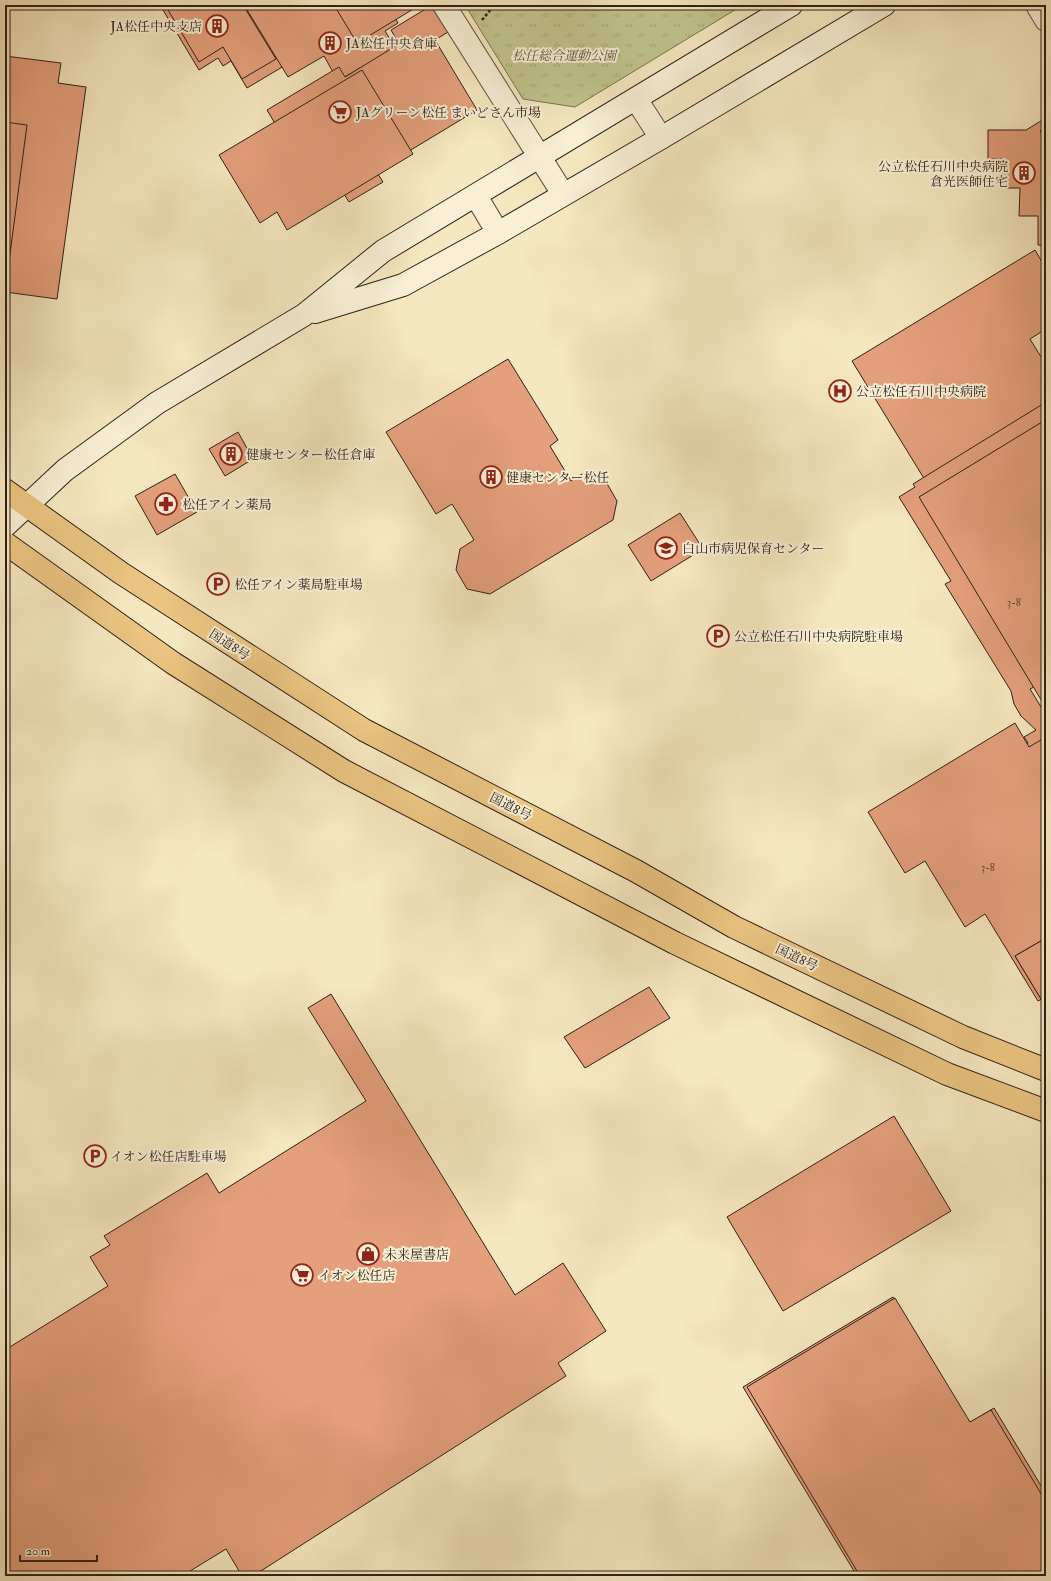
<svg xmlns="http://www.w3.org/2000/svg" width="1051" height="1581" font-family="'IM FELL Double Pica','Noto Serif JP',serif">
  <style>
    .park { fill: url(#park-tufts); stroke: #787254 }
    .building { fill: #e49f7c; stroke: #2f2019 }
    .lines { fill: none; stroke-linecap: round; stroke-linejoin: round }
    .street-casing { stroke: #605242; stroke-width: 24 }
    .secondary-casing { stroke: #2f2019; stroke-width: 24 }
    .highway-casing { stroke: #2f2019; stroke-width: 24 }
    .path { stroke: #2f2019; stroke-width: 2.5; stroke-dasharray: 3 2; stroke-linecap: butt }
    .street { stroke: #f8efd5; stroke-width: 22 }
    .secondary { stroke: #f8efd5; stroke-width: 22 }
    .highway { stroke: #eac480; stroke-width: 22 }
    .labels { text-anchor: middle; stroke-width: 4; stroke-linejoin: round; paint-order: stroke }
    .number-label { font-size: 11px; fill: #5c4032 }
    .poi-label { font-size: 13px; fill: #2f2019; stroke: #f8efd5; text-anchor: start }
    .park-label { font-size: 13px; font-style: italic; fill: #5b513c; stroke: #f8efd5 }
    .street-label { font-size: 13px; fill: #2f2019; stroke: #f8efd5 }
  </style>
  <defs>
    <pattern id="park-tufts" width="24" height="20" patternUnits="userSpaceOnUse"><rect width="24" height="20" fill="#c1c48e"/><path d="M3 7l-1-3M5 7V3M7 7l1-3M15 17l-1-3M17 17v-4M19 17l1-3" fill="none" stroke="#a6a87a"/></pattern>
  </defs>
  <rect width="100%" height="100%" fill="#f5e7bf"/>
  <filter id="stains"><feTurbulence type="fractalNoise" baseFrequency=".005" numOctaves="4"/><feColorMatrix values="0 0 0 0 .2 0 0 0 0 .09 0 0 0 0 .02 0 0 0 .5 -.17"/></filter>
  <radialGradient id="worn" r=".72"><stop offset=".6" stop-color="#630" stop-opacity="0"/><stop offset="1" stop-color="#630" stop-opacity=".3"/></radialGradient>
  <polygon class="park" points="465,5 743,5 575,107 523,99"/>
  <g class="building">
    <polygon points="160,5 247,5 284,66 247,88 231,61 223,66 218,58 199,70"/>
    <polygon points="165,5 243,5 276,59 242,79 223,47 199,62"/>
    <polygon points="244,5 388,5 398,23 385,31 419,86 387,105 363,66 338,81 324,56 288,77"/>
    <polygon points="334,5 420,5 357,43"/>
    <polygon points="432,5 448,32 435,40 477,110 376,171 383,182 349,202 342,191 347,188 337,172 313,187 267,110 339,67 345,77 399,44 391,30"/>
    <polygon points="5,56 61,63 58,83 86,87 57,299 5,292"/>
    <polygon points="362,70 413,154 287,230 277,212 260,223 219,155"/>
    <polygon points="1046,118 1046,128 1040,131 1046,140 1046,246 1038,245 1038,216 1019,216 1020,188 1003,188 1003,159 988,159 988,130 1026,130"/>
    <polygon points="5,122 27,125 5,292"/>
    <polygon points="1035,250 1046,269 1046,329 1030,339 1046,365 1046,413 928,485 852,361"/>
    <polygon points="508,359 558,440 550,446 571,481 582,474 605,480 617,501 613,520 490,594 467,589 456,570 460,549 474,540 452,504 436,514 386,432"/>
    <polygon points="1046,402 1046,430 926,505 1036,686 1030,689 1046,715 1046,747 1020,763 1013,753 1028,743 1024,737 1036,730 1021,716 1014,704 1011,691 945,584 951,581 899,497 915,487 913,484"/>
    <polygon points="1042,422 1046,428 1046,708 919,497"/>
    <polygon points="238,432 253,459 225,476 209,449"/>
    <polygon points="175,474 197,512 157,535 135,496"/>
    <polygon points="680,513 703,549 651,581 628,545"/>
    <polygon points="1015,723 1029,747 1046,737 1046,997 1038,1001 985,914 965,927 925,861 905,873 868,812"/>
    <polygon points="1046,938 1046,1003 1044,1004 1015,956"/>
    <polygon points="1046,938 1046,1003 1044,1004 1015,956"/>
    <polygon points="649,987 670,1018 585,1068 564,1037"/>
    <polygon points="331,994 515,1295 563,1263 606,1331 558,1363 566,1376 253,1576 242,1576 226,1549 182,1576 5,1576 5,1350 108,1286 90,1257 110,1245 104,1236 207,1173 219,1193 366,1101 308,1008"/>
    <polygon points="894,1116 951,1211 783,1311 727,1217"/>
    <polygon points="893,1297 969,1423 994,1408 1046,1494 1046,1576 857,1576 743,1387"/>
    <polygon points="895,1298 970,1422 991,1410 1046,1502 1046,1576 860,1576 747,1387"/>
  </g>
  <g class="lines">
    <g class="street-casing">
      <g id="street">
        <polyline points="444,5 563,194"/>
        <polyline points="1037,5 1046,20"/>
        <polyline points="636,99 661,138"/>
        <polyline points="476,196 498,233"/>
      </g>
    </g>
    <g class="secondary-casing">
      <g id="secondary">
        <polyline points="315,312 403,285 498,233 661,138 884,5"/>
        <polyline points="5,526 65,470 157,403 304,315 383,251 791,5"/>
      </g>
    </g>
    <g class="highway-casing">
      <g id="highway">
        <polyline points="5,490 121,573 364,730 636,871 734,927 963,1037 1046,1070"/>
        <polyline points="5,543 173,663 344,771 675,943 947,1074 1046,1111"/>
      </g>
    </g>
    <g class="path">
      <polyline points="566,5 594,9 656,5"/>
      <polyline points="482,20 492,8 504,5"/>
    </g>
    <use href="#street" class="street"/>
    <use href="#secondary" class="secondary"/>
    <use href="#highway" class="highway"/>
  </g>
  <defs>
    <g id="building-ring" transform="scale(1.15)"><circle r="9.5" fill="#f8efd5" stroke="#8f2418" stroke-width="1.5"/><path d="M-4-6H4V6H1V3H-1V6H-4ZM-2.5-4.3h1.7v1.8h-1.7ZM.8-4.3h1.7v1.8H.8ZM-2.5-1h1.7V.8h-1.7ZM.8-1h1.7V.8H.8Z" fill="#8f2418"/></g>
    <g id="supermarket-ring" transform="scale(1.15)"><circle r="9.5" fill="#f8efd5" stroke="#8f2418" stroke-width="1.5"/><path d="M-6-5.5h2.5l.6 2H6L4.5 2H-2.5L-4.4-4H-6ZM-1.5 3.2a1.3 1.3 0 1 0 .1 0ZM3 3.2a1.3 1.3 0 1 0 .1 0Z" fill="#8f2418"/></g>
    <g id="hospital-ring" transform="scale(1.15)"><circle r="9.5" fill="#f8efd5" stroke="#8f2418" stroke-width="1.5"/><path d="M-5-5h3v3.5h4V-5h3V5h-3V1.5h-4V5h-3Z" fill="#8f2418"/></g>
    <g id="pharmacy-ring" transform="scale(1.15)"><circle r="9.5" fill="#f8efd5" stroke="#8f2418" stroke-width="1.5"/><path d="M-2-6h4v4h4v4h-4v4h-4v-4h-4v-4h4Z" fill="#8f2418"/></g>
    <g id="school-ring" transform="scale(1.15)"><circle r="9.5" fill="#f8efd5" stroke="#8f2418" stroke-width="1.5"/><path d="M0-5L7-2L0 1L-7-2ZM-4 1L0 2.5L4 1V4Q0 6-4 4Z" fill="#8f2418"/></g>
    <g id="parking-ring" transform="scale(1.15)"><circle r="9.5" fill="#f8efd5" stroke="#8f2418" stroke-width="1.5"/><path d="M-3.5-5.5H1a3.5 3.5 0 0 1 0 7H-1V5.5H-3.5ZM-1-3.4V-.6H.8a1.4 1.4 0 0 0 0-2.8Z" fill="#8f2418"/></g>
    <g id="shop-ring" transform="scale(1.15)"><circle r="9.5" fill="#f8efd5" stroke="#8f2418" stroke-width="1.5"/><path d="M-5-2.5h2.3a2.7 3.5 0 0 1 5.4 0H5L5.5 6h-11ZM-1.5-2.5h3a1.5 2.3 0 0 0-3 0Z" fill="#8f2418"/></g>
  </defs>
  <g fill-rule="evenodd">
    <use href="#building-ring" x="217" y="26"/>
    <use href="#building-ring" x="330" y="43"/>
    <use href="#supermarket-ring" x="340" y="112"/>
    <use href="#building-ring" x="1024" y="173"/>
    <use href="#hospital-ring" x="840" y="391"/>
    <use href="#building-ring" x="231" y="454"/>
    <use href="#building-ring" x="491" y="477"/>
    <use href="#pharmacy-ring" x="166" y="504"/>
    <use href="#school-ring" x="666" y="548"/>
    <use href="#parking-ring" x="218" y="584"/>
    <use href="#parking-ring" x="718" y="636"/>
    <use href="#parking-ring" x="95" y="1156"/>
    <use href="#shop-ring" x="368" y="1254"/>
    <use href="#supermarket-ring" x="302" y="1275"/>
  </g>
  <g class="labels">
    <g class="number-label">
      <text x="1014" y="606">3-8</text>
      <text x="988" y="871">3-8</text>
    </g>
    <g class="poi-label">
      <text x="202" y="31" text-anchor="end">JA松任中央支店</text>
      <text x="346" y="48">JA松任中央倉庫</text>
      <text x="356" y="117">JAグリーン松任 まいどさん市場</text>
      <text x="1008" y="171" text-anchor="end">公立松任石川中央病院<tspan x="1008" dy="15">倉光医師住宅</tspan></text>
      <text x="856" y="396">公立松任石川中央病院</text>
      <text x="246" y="459">健康センター松任倉庫</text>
      <text x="506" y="482">健康センター松任</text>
      <text x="182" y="509">松任アイン薬局</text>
      <text x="682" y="553">白山市病児保育センター</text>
      <text x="234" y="589">松任アイン薬局駐車場</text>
      <text x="734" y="641">公立松任石川中央病院駐車場</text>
      <text x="110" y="1161">イオン松任店駐車場</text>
      <text x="384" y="1259">未来屋書店</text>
      <text x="318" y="1280">イオン松任店</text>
    </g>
    <g class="park-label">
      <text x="564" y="60">松任総合運動公園</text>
    </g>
    <g class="street-label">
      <text transform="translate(230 644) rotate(33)" y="5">国道8号</text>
      <text transform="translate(511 806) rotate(27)" y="5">国道8号</text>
      <text transform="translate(797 957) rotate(25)" y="5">国道8号</text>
    </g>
  </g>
  <rect width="1051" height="1581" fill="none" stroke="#f5e7bf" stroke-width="20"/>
  <rect x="6" y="6" width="1039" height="1569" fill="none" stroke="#2f2019" stroke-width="2"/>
  <rect x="10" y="10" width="1031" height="1561" fill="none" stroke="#2f2019"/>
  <path d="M20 1555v6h77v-6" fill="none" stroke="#2f2019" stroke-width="2"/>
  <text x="26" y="1555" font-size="12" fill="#2f2019" stroke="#f8efd5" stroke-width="3" paint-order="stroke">20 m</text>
  <rect width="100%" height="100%" filter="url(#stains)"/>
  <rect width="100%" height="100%" fill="url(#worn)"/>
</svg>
